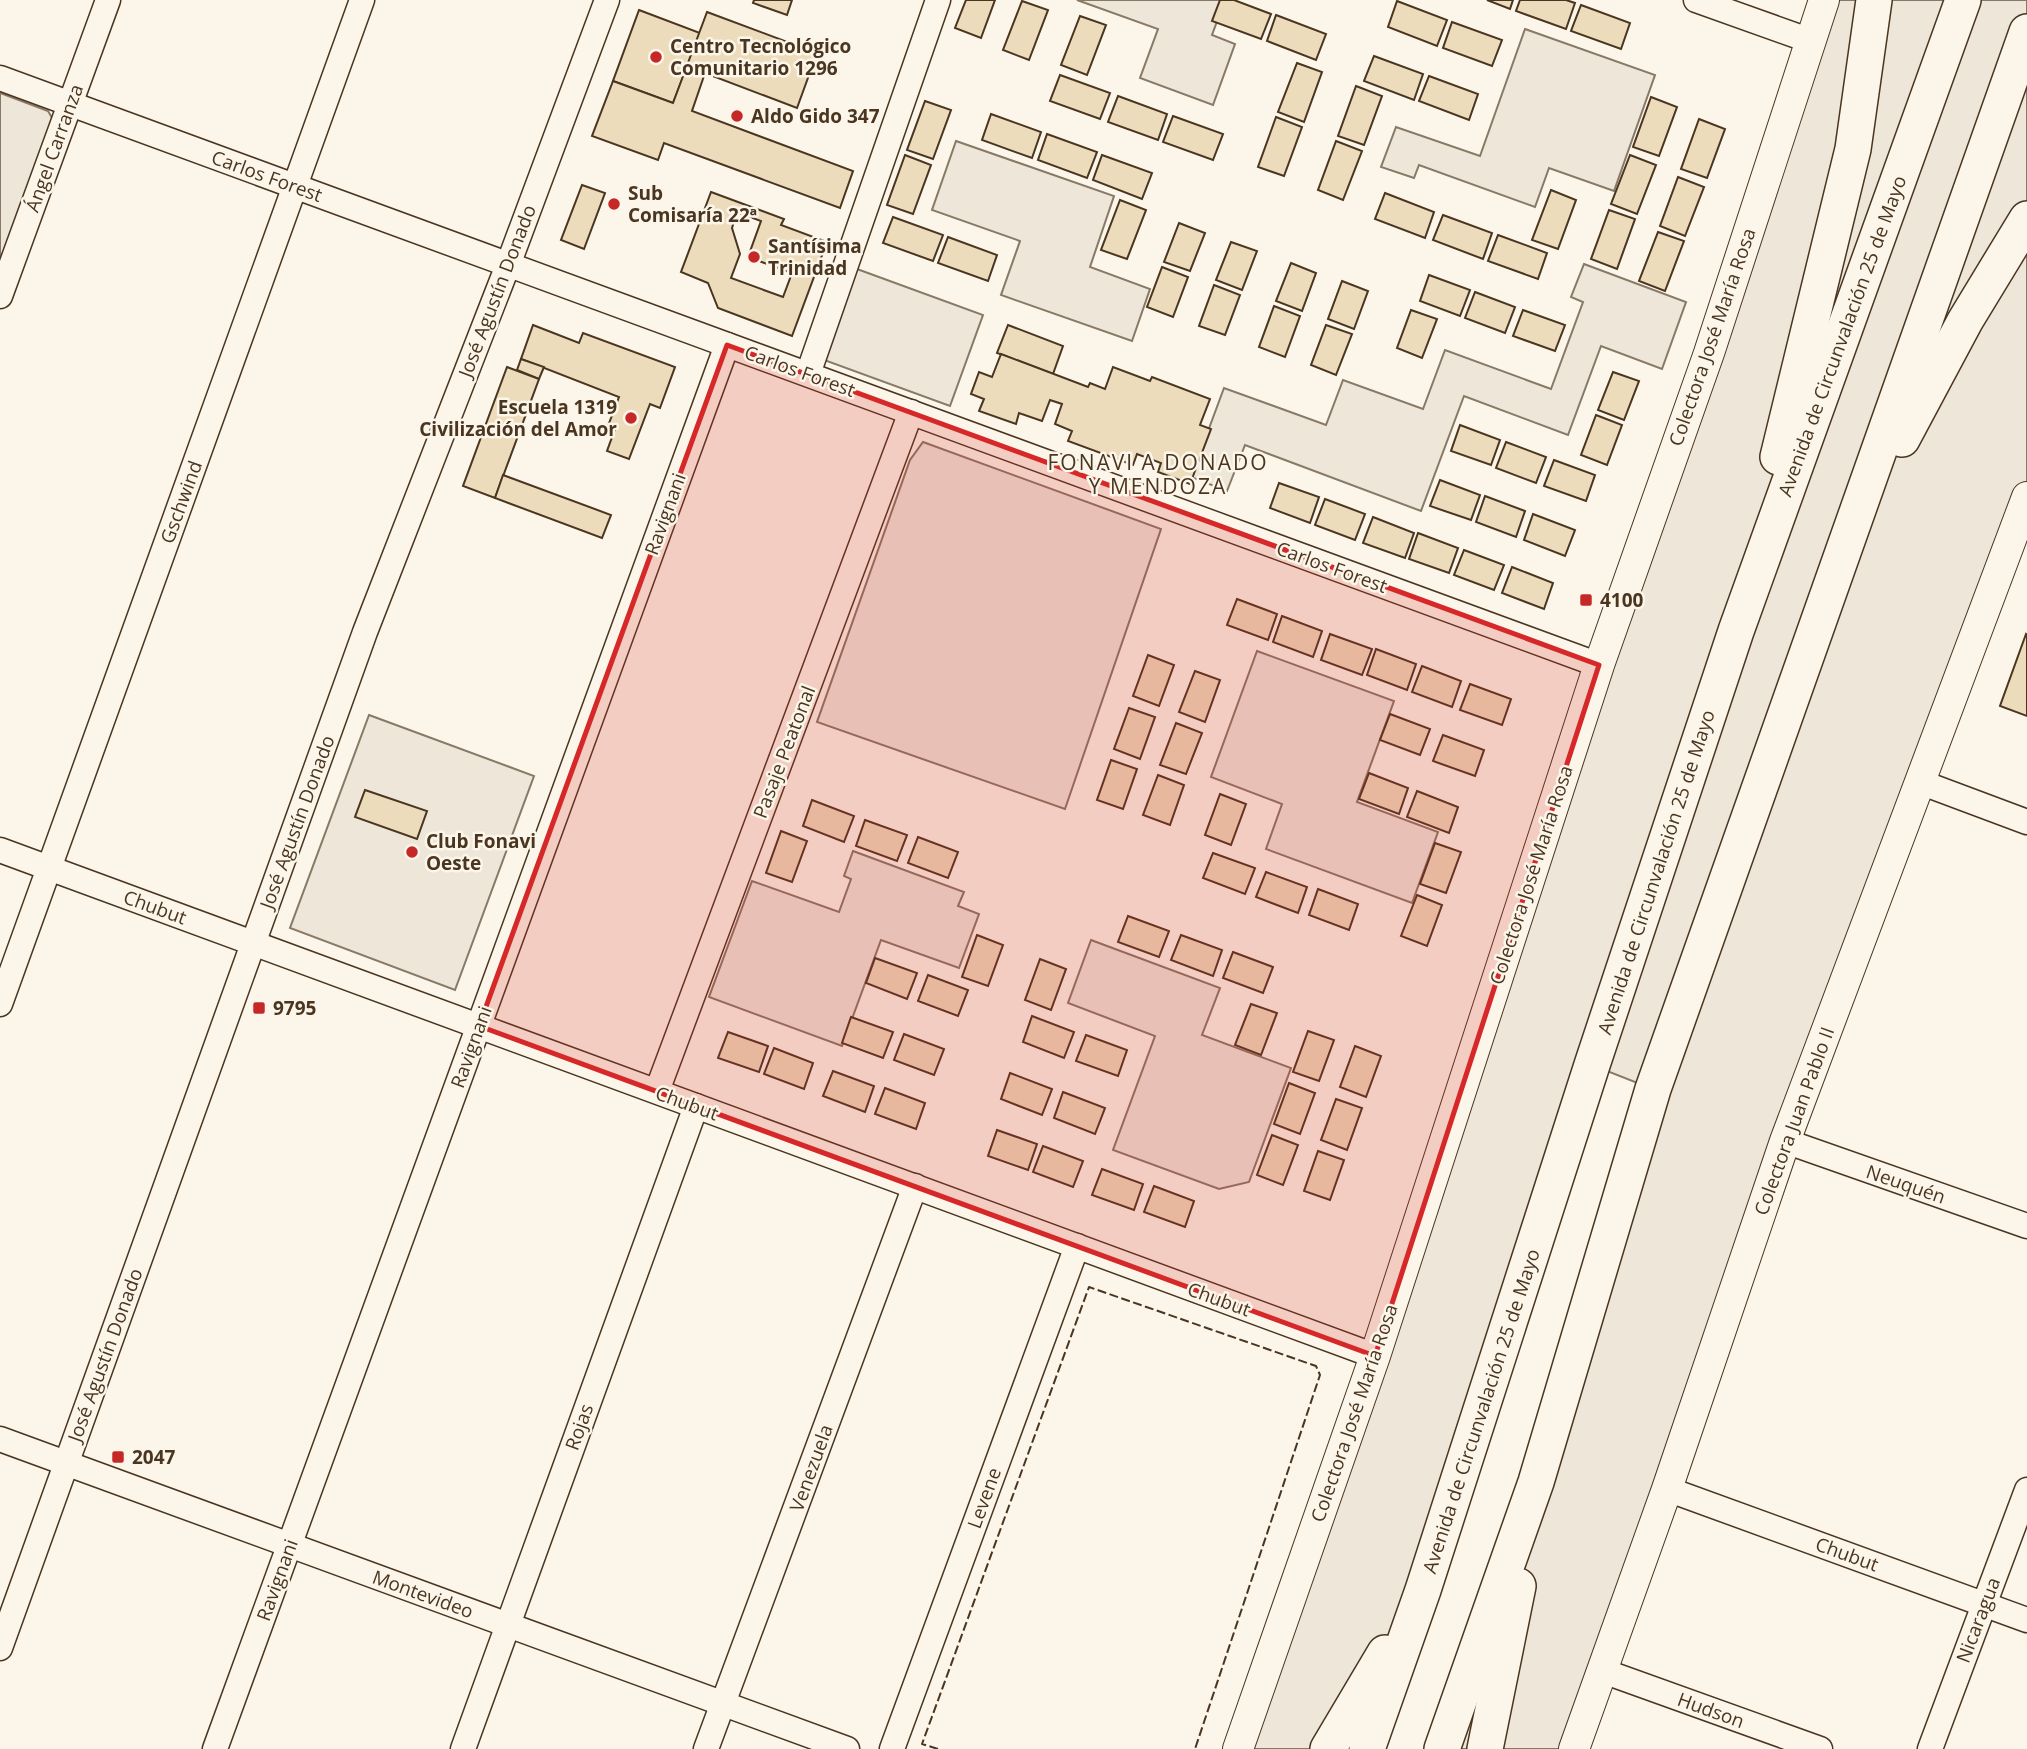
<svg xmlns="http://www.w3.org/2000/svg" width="2027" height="1749" font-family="'Open Sans',sans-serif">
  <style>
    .green { fill: #ede6d9; stroke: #887966; stroke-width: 2 }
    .building { fill: #ecdcbc; stroke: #4a3520; stroke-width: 2; fill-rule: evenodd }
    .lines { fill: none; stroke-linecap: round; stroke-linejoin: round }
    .minor-casing { stroke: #4a3520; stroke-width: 27 }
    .major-casing { stroke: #4a3520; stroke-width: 32 }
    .highway-casing { stroke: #4a3520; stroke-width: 38 }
    .minor { stroke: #fbf6e9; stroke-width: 24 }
    .major { stroke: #fbf6e9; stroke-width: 30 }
    .highway { stroke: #fbf6e9; stroke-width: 35 }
    .fence { stroke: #4a3520; stroke-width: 2; stroke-dasharray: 9 3.5; stroke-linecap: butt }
    .marked { fill: #d62828; fill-opacity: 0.2; stroke: #d62828; stroke-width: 5; stroke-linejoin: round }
    .poi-dot { fill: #c62828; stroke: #fbf6e9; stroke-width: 2.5 }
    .labels { text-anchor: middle; stroke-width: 5; stroke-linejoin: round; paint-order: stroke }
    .poi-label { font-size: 19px; font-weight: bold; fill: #4a3520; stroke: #fbf6e9; text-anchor: start }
    .street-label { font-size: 19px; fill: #4a3520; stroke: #fbf6e9 }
    .neighbourhood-label { font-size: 21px; letter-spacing: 2px; fill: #4a3520; stroke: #fbf6e9 }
  </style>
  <rect width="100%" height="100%" fill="#fbf6e9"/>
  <g class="green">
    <polygon points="1077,0 1225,0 1212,35 1235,44 1213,105 1140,78 1158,29"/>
    <polygon points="1824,0 2027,0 2027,497 1574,1749 1442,1749 1653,1089 1592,1065 1367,1749 1238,1749"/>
    <polygon points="1525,29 1655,75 1614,191 1549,168 1535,207 1419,165 1414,178 1381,167 1396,127 1480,156"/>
    <polygon points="0,93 48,111 54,121 0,279"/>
    <polygon points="956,141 1114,196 1090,267 1150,289 1132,341 1001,295 1020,241 932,210"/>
    <polygon points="1584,264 1686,302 1662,369 1601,346 1568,435 1464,396 1421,511 1245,445 1227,491 1191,477 1224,388 1326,425 1343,380 1423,409 1445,350 1551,389 1583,302 1571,297"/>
    <polygon points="857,269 983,315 950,406 824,360"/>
    <polygon points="923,442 1161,529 1065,809 817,722 910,460"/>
    <polygon points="1257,651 1394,701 1357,802 1438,832 1412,903 1266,849 1282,804 1211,777"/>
    <polygon points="369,715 534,776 455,990 290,928"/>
    <polygon points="853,851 964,892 958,906 979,914 959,968 881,940 842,1046 709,997 752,881 839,912 851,879 844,876"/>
    <polygon points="1091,940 1220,988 1202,1035 1291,1068 1249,1182 1219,1189 1113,1150 1155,1036 1068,1003"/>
  </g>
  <g class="building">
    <polygon points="754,0 792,0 787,15 753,3"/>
    <polygon points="966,0 995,0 981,38 955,28"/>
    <polygon points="1220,0 1234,0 1271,14 1261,39 1212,21"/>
    <polygon points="1487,0 1513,0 1510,9"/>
    <polygon points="1520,0 1566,0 1575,3 1566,29 1516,11"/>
    <polygon points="1022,1 1048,10 1029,60 1003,50"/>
    <polygon points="1397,1 1447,20 1437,46 1388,27"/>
    <polygon points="1581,5 1630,23 1621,49 1571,31"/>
    <polygon points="639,10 700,33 673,103 613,81"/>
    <polygon points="707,12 817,53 797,108 705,73 692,111 853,171 840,208 664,143 658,160 592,136 613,81 673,103"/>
    <polygon points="1276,15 1326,34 1316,60 1267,41"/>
    <polygon points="1080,16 1106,25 1087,75 1061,65"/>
    <polygon points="1452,22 1502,40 1492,66 1443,48"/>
    <polygon points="1374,56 1423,74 1414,100 1364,81"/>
    <polygon points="1297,63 1322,72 1304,122 1278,112"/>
    <polygon points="1060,75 1110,93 1100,119 1050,101"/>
    <polygon points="1429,76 1478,94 1469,120 1419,101"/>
    <polygon points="1356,86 1382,96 1364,145 1338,136"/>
    <polygon points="1118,96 1167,114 1158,140 1108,122"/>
    <polygon points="1651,97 1677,107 1659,156 1633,147"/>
    <polygon points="925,101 951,110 933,159 907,150"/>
    <polygon points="991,114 1041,132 1032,158 982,140"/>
    <polygon points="1173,116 1223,134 1213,160 1163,142"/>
    <polygon points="1276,117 1302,127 1284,176 1258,167"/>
    <polygon points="1699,119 1725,129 1707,178 1681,169"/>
    <polygon points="1047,134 1097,152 1087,178 1038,160"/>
    <polygon points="1336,141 1362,151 1343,200 1318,190"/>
    <polygon points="905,155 931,165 913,214 887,205"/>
    <polygon points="1102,155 1152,173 1142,199 1093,180"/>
    <polygon points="1630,155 1656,165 1637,214 1611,204"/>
    <polygon points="1678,177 1704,187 1685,236 1660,226"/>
    <polygon points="582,185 605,193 584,249 561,240"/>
    <polygon points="1551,190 1576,200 1558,249 1532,240"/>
    <path d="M 711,192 L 784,219 L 781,225 L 827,242 L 792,336 L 718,308 L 708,283 L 681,272 ZM 737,212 L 761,221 L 748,257 L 792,273 L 783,297 L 731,278 L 740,254 L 732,228 Z"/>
    <polygon points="1385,193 1434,212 1425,238 1375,219"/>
    <polygon points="1120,200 1146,210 1127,259 1101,250"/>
    <polygon points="1609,210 1635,219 1617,269 1591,259"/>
    <polygon points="1443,215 1492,233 1483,259 1433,240"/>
    <polygon points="893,217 943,235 933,261 883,243"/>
    <polygon points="1179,223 1205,233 1190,271 1164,262"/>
    <polygon points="1658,232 1684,241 1665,291 1639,281"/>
    <polygon points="1498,235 1547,253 1538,279 1488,261"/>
    <polygon points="948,237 997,255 988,281 938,263"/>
    <polygon points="1231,242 1257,251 1242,290 1216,280"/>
    <polygon points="1291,263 1316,273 1302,311 1276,301"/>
    <polygon points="1162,267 1188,277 1173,317 1147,307"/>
    <polygon points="1429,275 1470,290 1460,316 1420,301"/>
    <polygon points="1342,281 1368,291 1354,329 1328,319"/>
    <polygon points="1214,285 1240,295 1225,335 1199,326"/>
    <polygon points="1475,292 1515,307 1505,333 1465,318"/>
    <polygon points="1274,306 1300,316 1285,357 1259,347"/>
    <polygon points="1411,310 1437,319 1422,358 1397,348"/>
    <polygon points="1523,310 1565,325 1555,351 1513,336"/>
    <polygon points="533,325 579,343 583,333 675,367 660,408 650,404 629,459 607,451 615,429 608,426 619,397 521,359"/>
    <polygon points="1008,325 1063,346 1053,374 997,353"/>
    <polygon points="1326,325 1352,334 1336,375 1311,365"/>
    <polygon points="1001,354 1088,387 1090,383 1105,389 1113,367 1150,381 1152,377 1210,399 1200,425 1211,429 1190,484 1158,472 1161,463 1137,454 1133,465 1068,441 1072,431 1055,424 1062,404 1050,400 1042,421 1019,413 1016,424 979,411 984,399 971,394 979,372 992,377"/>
    <polygon points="521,359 544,367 539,379 517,370"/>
    <polygon points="507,367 539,379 495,498 463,486"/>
    <polygon points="1613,372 1639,381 1624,420 1598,410"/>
    <polygon points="1596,415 1622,425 1607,465 1581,455"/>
    <polygon points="1460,425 1500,440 1491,465 1451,451"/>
    <polygon points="1506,442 1546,457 1536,483 1496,468"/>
    <polygon points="1554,460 1595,475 1586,501 1544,486"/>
    <polygon points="503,475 611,515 602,538 495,498"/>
    <polygon points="1440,480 1480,495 1471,520 1430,506"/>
    <polygon points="1279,483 1319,497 1310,523 1270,508"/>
    <polygon points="1485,496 1525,511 1516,537 1476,522"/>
    <polygon points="1325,499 1365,514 1355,540 1315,525"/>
    <polygon points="1533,514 1575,530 1565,556 1524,540"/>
    <polygon points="1373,517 1414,533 1405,558 1363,543"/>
    <polygon points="1418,533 1458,548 1449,573 1409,559"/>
    <polygon points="1464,550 1504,565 1494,590 1454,575"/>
    <polygon points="1512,567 1553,583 1544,609 1502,593"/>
    <polygon points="1237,599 1277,614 1268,640 1227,625"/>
    <polygon points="1282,616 1322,631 1313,657 1273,642"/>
    <polygon points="1330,634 1372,649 1362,675 1321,660"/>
    <polygon points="2026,634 2027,635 2027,716 2000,706"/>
    <polygon points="1376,649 1416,664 1407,690 1367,675"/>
    <polygon points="1148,655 1174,665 1159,706 1133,696"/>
    <polygon points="1422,666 1461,681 1452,707 1412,692"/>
    <polygon points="1195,671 1220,680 1205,722 1179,712"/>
    <polygon points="1470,684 1511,699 1502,725 1460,710"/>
    <polygon points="1129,708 1155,717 1140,759 1114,749"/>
    <polygon points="1390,714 1430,729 1420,755 1380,740"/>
    <polygon points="1176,723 1202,733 1186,774 1160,765"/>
    <polygon points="1443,735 1484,750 1475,776 1433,761"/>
    <polygon points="1111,760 1137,769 1123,809 1097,800"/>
    <polygon points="1369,773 1408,788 1399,814 1359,799"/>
    <polygon points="1158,775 1184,785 1170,825 1143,815"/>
    <polygon points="365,790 427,811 417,839 355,817"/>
    <polygon points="1417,791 1458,807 1449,833 1407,817"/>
    <polygon points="1220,794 1246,804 1231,845 1205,835"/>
    <polygon points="812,800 854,816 844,842 803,826"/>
    <polygon points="865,820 907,835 897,861 856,846"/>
    <polygon points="781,831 807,841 792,882 766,873"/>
    <polygon points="918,837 958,852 948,878 908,863"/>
    <polygon points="1435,843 1461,852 1446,893 1420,884"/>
    <polygon points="1213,853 1255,868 1245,894 1203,878"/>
    <polygon points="1266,872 1307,887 1298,913 1256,897"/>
    <polygon points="1318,889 1358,904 1349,930 1309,915"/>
    <polygon points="1417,895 1442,905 1427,946 1401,936"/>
    <polygon points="1128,916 1169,931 1159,957 1118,942"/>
    <polygon points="977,935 1003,945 988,986 962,977"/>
    <polygon points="1181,935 1222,950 1213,976 1171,960"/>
    <polygon points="1233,952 1273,967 1263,993 1223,978"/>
    <polygon points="875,958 917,973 907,999 866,983"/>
    <polygon points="1040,959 1066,969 1051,1010 1025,1000"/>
    <polygon points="928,975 968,990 958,1016 918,1001"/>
    <polygon points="1251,1004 1277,1013 1261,1055 1235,1045"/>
    <polygon points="1032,1016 1074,1032 1064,1058 1023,1042"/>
    <polygon points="851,1017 893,1032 883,1058 842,1043"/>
    <polygon points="1308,1031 1334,1040 1319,1081 1293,1072"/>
    <polygon points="728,1032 768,1046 759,1072 718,1058"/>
    <polygon points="904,1034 944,1049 934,1075 894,1060"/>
    <polygon points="1086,1035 1127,1050 1118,1076 1076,1061"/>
    <polygon points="1355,1046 1381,1056 1366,1097 1340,1087"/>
    <polygon points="774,1048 813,1063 804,1089 764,1074"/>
    <polygon points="833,1071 874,1086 865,1112 823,1096"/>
    <polygon points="1010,1073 1052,1089 1042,1115 1001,1099"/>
    <polygon points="1289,1083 1315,1093 1300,1134 1274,1124"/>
    <polygon points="885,1088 925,1103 916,1129 875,1114"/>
    <polygon points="1063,1092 1105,1108 1095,1134 1054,1118"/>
    <polygon points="1336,1099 1362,1108 1347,1150 1321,1140"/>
    <polygon points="997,1130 1037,1144 1028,1170 988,1156"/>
    <polygon points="1272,1135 1298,1145 1283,1185 1257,1175"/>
    <polygon points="1043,1146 1083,1161 1073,1187 1033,1172"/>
    <polygon points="1318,1151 1344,1160 1330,1200 1304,1191"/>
    <polygon points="1102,1169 1143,1184 1134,1210 1092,1195"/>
    <polygon points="1154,1186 1194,1201 1185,1227 1144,1212"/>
  </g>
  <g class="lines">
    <g class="minor-casing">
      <g id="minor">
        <polyline points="1696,0 1811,41"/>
        <polyline points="0,78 1599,665"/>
        <polyline points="0,296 108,0"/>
        <polyline points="808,374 938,0"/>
        <polyline points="1920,782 2027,822"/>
        <polyline points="0,850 1375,1356"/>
        <polyline points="0,1004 362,0"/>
        <polyline points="657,1091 911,412"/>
        <polyline points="1785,1141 2027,1226"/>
        <polyline points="0,1439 847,1749"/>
        <polyline points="1667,1489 2027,1620"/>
        <polyline points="0,1648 365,632 508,265 607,0"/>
        <polyline points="1603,1671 1820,1749"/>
        <polyline points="215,1749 727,345"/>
        <polyline points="463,1749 696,1106"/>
        <polyline points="706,1749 915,1186"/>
        <polyline points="892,1749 1077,1246"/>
        <polyline points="1930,1749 2027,1490"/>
      </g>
    </g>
    <g class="major-casing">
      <g id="major">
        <polyline points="1238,1749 1375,1356 1599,665 1709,353 1824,0"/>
        <polyline points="1574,1749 1667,1489 1785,1141 2027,497"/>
      </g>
    </g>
    <g class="highway-casing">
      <g id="highway">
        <polyline points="1902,439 1965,321 2027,219"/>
        <polyline points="1778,457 1853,149 1874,0"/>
        <polyline points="1328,1749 1385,1653"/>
        <polyline points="1367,1749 1423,1590 1592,1065 1736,631 1963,0"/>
        <polyline points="1442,1749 1536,1482 1653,1089 2027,32"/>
        <polyline points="1485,1749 1518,1586"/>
      </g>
    </g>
    <use href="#minor" class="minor"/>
    <use href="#major" class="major"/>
    <use href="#highway" class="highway"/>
    <polyline class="fence" points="938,1749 922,1744 1089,1287 1316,1366 1320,1375 1195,1749"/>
  </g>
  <path class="marked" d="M 727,345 L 1599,665 L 1375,1356 L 479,1026 Z"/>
  <g class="poi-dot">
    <circle cx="656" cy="57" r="7"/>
    <circle cx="737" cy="116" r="7"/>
    <circle cx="614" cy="204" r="7"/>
    <circle cx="754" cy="257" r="7"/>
    <circle cx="631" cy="418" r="7"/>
    <rect x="1579" y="593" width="14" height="14" rx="3.5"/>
    <circle cx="412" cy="852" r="7"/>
    <rect x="252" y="1001" width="14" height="14" rx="3.5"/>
    <rect x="111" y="1450" width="14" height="14" rx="3.5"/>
  </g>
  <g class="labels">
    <g class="poi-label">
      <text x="670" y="53">Centro Tecnológico<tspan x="670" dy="22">Comunitario 1296</tspan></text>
      <text x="751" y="123">Aldo Gido 347</text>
      <text x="628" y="200">Sub<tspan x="628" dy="22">Comisaría 22ª</tspan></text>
      <text x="768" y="253">Santísima<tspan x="768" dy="22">Trinidad</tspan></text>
      <text x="617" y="414" text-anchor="end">Escuela 1319<tspan x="617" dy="22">Civilización del Amor</tspan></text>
      <text x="1600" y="607">4100</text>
      <text x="426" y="848">Club Fonavi<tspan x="426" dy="22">Oeste</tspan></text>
      <text x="273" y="1015">9795</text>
      <text x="132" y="1464">2047</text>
    </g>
    <g class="street-label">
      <text transform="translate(54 148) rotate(-70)" y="7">Ángel Carranza</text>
      <text transform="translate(267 176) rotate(20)" y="7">Carlos Forest</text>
      <text transform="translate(497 291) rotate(-69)" y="7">José Agustín Donado</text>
      <text transform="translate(1842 336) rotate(-70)" y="7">Avenida de Circunvalación 25 de Mayo</text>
      <text transform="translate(1712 337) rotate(-71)" y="7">Colectora José María Rosa</text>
      <text transform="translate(800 371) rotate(20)" y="7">Carlos Forest</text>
      <text transform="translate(181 502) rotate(-70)" y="7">Gschwind</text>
      <text transform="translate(665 514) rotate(-70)" y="7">Ravignani</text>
      <text transform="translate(1332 567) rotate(20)" y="7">Carlos Forest</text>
      <text transform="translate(784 752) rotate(-69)" y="7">Pasaje Peatonal</text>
      <text transform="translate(297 822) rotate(-70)" y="7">José Agustín Donado</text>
      <text transform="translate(1656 872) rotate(-72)" y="7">Avenida de Circunvalación 25 de Mayo</text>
      <text transform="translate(1531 875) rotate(-72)" y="7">Colectora José María Rosa</text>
      <text transform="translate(155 907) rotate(20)" y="7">Chubut</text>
      <text transform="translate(471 1047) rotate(-70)" y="7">Ravignani</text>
      <text transform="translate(687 1103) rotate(20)" y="7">Chubut</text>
      <text transform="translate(1794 1121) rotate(-70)" y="7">Colectora Juan Pablo II</text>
      <text transform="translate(1906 1184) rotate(19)" y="7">Neuquén</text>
      <text transform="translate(1219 1299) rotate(20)" y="7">Chubut</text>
      <text transform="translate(105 1355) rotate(-70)" y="7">José Agustín Donado</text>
      <text transform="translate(1481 1411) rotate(-72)" y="7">Avenida de Circunvalación 25 de Mayo</text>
      <text transform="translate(1354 1413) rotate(-71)" y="7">Colectora José María Rosa</text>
      <text transform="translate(579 1427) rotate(-70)" y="7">Rojas</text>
      <text transform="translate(811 1468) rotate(-70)" y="7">Venezuela</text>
      <text transform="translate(984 1498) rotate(-70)" y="7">Levene</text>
      <text transform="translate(1847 1554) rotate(20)" y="7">Chubut</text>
      <text transform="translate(277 1580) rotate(-70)" y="7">Ravignani</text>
      <text transform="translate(423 1594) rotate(20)" y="7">Montevideo</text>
      <text transform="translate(1978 1620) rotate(-69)" y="7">Nicaragua</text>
      <text transform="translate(1711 1710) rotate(20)" y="7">Hudson</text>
    </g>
    <g class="neighbourhood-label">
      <text x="1158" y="470">FONAVI A DONADO<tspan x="1158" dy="24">Y MENDOZA</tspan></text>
    </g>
  </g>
</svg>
